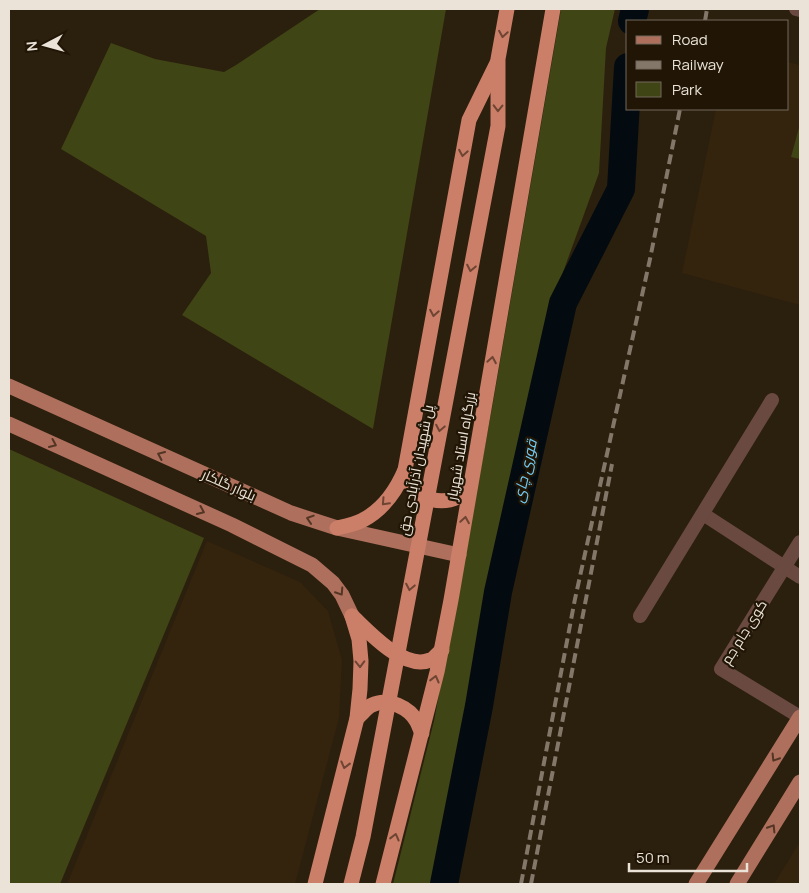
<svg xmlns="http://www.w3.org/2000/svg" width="809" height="893" font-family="Manrope,Cairo,sans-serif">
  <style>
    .built { fill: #34240d }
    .green { fill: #3f4514 }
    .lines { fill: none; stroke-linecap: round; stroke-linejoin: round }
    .river { stroke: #030b11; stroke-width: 28 }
    .street { stroke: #694940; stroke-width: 14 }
    .primary { stroke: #af6f5d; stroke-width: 15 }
    .highway { stroke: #cb7e68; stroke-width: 15 }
    .rail { stroke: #827769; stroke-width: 4; stroke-dasharray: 10 5; stroke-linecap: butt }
    .oneway { stroke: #6d4532 }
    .oneway2 { stroke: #533524 }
    .labels { text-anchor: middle; stroke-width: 4.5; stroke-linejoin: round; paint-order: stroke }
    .street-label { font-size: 14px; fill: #ebe3d8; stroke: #211606 }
    .water-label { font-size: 15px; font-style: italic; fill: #72cef8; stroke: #211606 }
  </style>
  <rect width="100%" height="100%" fill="#2b1f0e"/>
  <g class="built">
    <polygon points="788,62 800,65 800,305 682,273 716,109 788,109"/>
    <polygon points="207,541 300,582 328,611 342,660 339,718 295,884 67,884"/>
    <polygon points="800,842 800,884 774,884"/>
  </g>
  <g class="green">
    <polygon points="320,9 446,9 373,429 182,315 211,273 206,236 61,149 111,43 155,59 224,72 236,65"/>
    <polygon points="561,9 615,9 606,48 599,173 562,275 526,436 435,884 393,884 434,721 492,408"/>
    <polygon points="800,124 800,159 791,157"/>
    <polygon points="9,449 204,538 60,884 9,884"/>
  </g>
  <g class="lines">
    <g class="river">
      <polyline points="632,21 635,9"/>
      <polyline points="444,884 479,706 498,592 563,303 621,189 628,67"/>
    </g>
    <g class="street">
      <polyline points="796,9 800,10"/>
      <polyline points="703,514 800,577"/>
      <polyline points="640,616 772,400"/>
      <polyline points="800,717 721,669 800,542"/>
    </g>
    <g class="primary">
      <polyline points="9,386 291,513 337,528 459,555"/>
      <polyline points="9,424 232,525 312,565 333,583 342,595 352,616"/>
      <polyline points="696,884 800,717"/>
      <polyline points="737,884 800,782"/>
    </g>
    <g class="highway">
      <path d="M 405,470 C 407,475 408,481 411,485 C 422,500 441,505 458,497 C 463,495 466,490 470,487"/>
      <path d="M 337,528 C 346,526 356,524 363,520 C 384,509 396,491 405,470 L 469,120 L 497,63"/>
      <path d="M 352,616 C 369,632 404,671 430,660 C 434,659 438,653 442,650"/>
      <path d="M 357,718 C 362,714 367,707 372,705 C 388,697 410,708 417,722 C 419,725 420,730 422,733"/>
      <polyline points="315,884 357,718 360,689 361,661 359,639 352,616"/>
      <polyline points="351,884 363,837 498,126 498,59 507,9"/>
      <polyline points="383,884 437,672 451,600 553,9"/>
    </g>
    <g class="rail">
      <polyline points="705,21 707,9"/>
      <polyline points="521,884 575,599 650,259 680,109"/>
      <polyline points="531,884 612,464"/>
    </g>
  </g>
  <defs><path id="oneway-chevron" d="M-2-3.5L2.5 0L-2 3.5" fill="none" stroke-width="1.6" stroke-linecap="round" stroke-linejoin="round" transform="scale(1.25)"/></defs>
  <g class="oneway">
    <use href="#oneway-chevron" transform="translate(503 34) rotate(99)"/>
    <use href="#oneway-chevron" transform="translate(498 108) rotate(91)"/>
    <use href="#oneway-chevron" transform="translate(463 153) rotate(100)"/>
    <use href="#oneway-chevron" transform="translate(471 268) rotate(101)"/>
    <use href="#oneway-chevron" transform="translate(434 313) rotate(100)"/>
    <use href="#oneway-chevron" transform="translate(492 360) rotate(-80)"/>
    <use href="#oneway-chevron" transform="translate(440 428) rotate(101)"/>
    <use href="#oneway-chevron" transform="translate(385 502) rotate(133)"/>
    <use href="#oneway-chevron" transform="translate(465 520) rotate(-81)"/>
    <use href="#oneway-chevron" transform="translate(410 587) rotate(101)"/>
    <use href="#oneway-chevron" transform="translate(360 664) rotate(89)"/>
    <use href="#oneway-chevron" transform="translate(435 679) rotate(-76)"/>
    <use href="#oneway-chevron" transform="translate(345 765) rotate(104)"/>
    <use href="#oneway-chevron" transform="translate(395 837) rotate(-76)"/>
  </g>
  <g class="oneway2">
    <use href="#oneway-chevron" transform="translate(53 444) rotate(24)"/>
    <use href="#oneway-chevron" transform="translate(161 455) rotate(-156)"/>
    <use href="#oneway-chevron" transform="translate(201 511) rotate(24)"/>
    <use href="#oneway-chevron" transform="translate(310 519) rotate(-162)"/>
    <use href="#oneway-chevron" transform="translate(340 592) rotate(57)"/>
    <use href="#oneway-chevron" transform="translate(775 758) rotate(122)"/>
    <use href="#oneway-chevron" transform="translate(772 828) rotate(-58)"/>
  </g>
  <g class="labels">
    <g class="street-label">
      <text transform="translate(461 446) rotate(-80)" y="5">بزرگراه استاد شهریار</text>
      <text transform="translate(416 470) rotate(-79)" y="5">پل شهیدان آذرآبادی حق</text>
      <text transform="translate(229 485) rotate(24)" y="5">بلوار گلکار</text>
      <text transform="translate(744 632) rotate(-58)" y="5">کوی جام جم</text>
    </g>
    <g class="water-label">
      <text transform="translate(525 471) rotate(-77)" y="5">قوری چای</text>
    </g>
  </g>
  <rect width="809" height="893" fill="none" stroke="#ebe3d8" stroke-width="20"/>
  <rect x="626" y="20" width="162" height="90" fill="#211606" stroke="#72685a"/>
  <rect x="636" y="36" width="25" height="8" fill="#af6f5d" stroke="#72685a"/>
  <text x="672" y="45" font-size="15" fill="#ebe3d8">Road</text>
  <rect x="636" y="61" width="25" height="8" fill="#827769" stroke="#72685a"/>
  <text x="672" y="70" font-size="15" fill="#ebe3d8">Railway</text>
  <rect x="636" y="82" width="25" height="15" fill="#3f4514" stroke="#72685a"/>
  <text x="672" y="95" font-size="15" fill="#ebe3d8">Park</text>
  <g transform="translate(45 45) rotate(264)" stroke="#211606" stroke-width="4" paint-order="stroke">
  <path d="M0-4L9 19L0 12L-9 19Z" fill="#ebe3d8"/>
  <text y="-8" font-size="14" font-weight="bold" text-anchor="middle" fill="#ebe3d8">N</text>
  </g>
  <path d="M629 863v8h118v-8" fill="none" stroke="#ebe3d8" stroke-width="2.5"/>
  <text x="636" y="863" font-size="15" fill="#ebe3d8" stroke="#211606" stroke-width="4" paint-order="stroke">50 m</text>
</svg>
